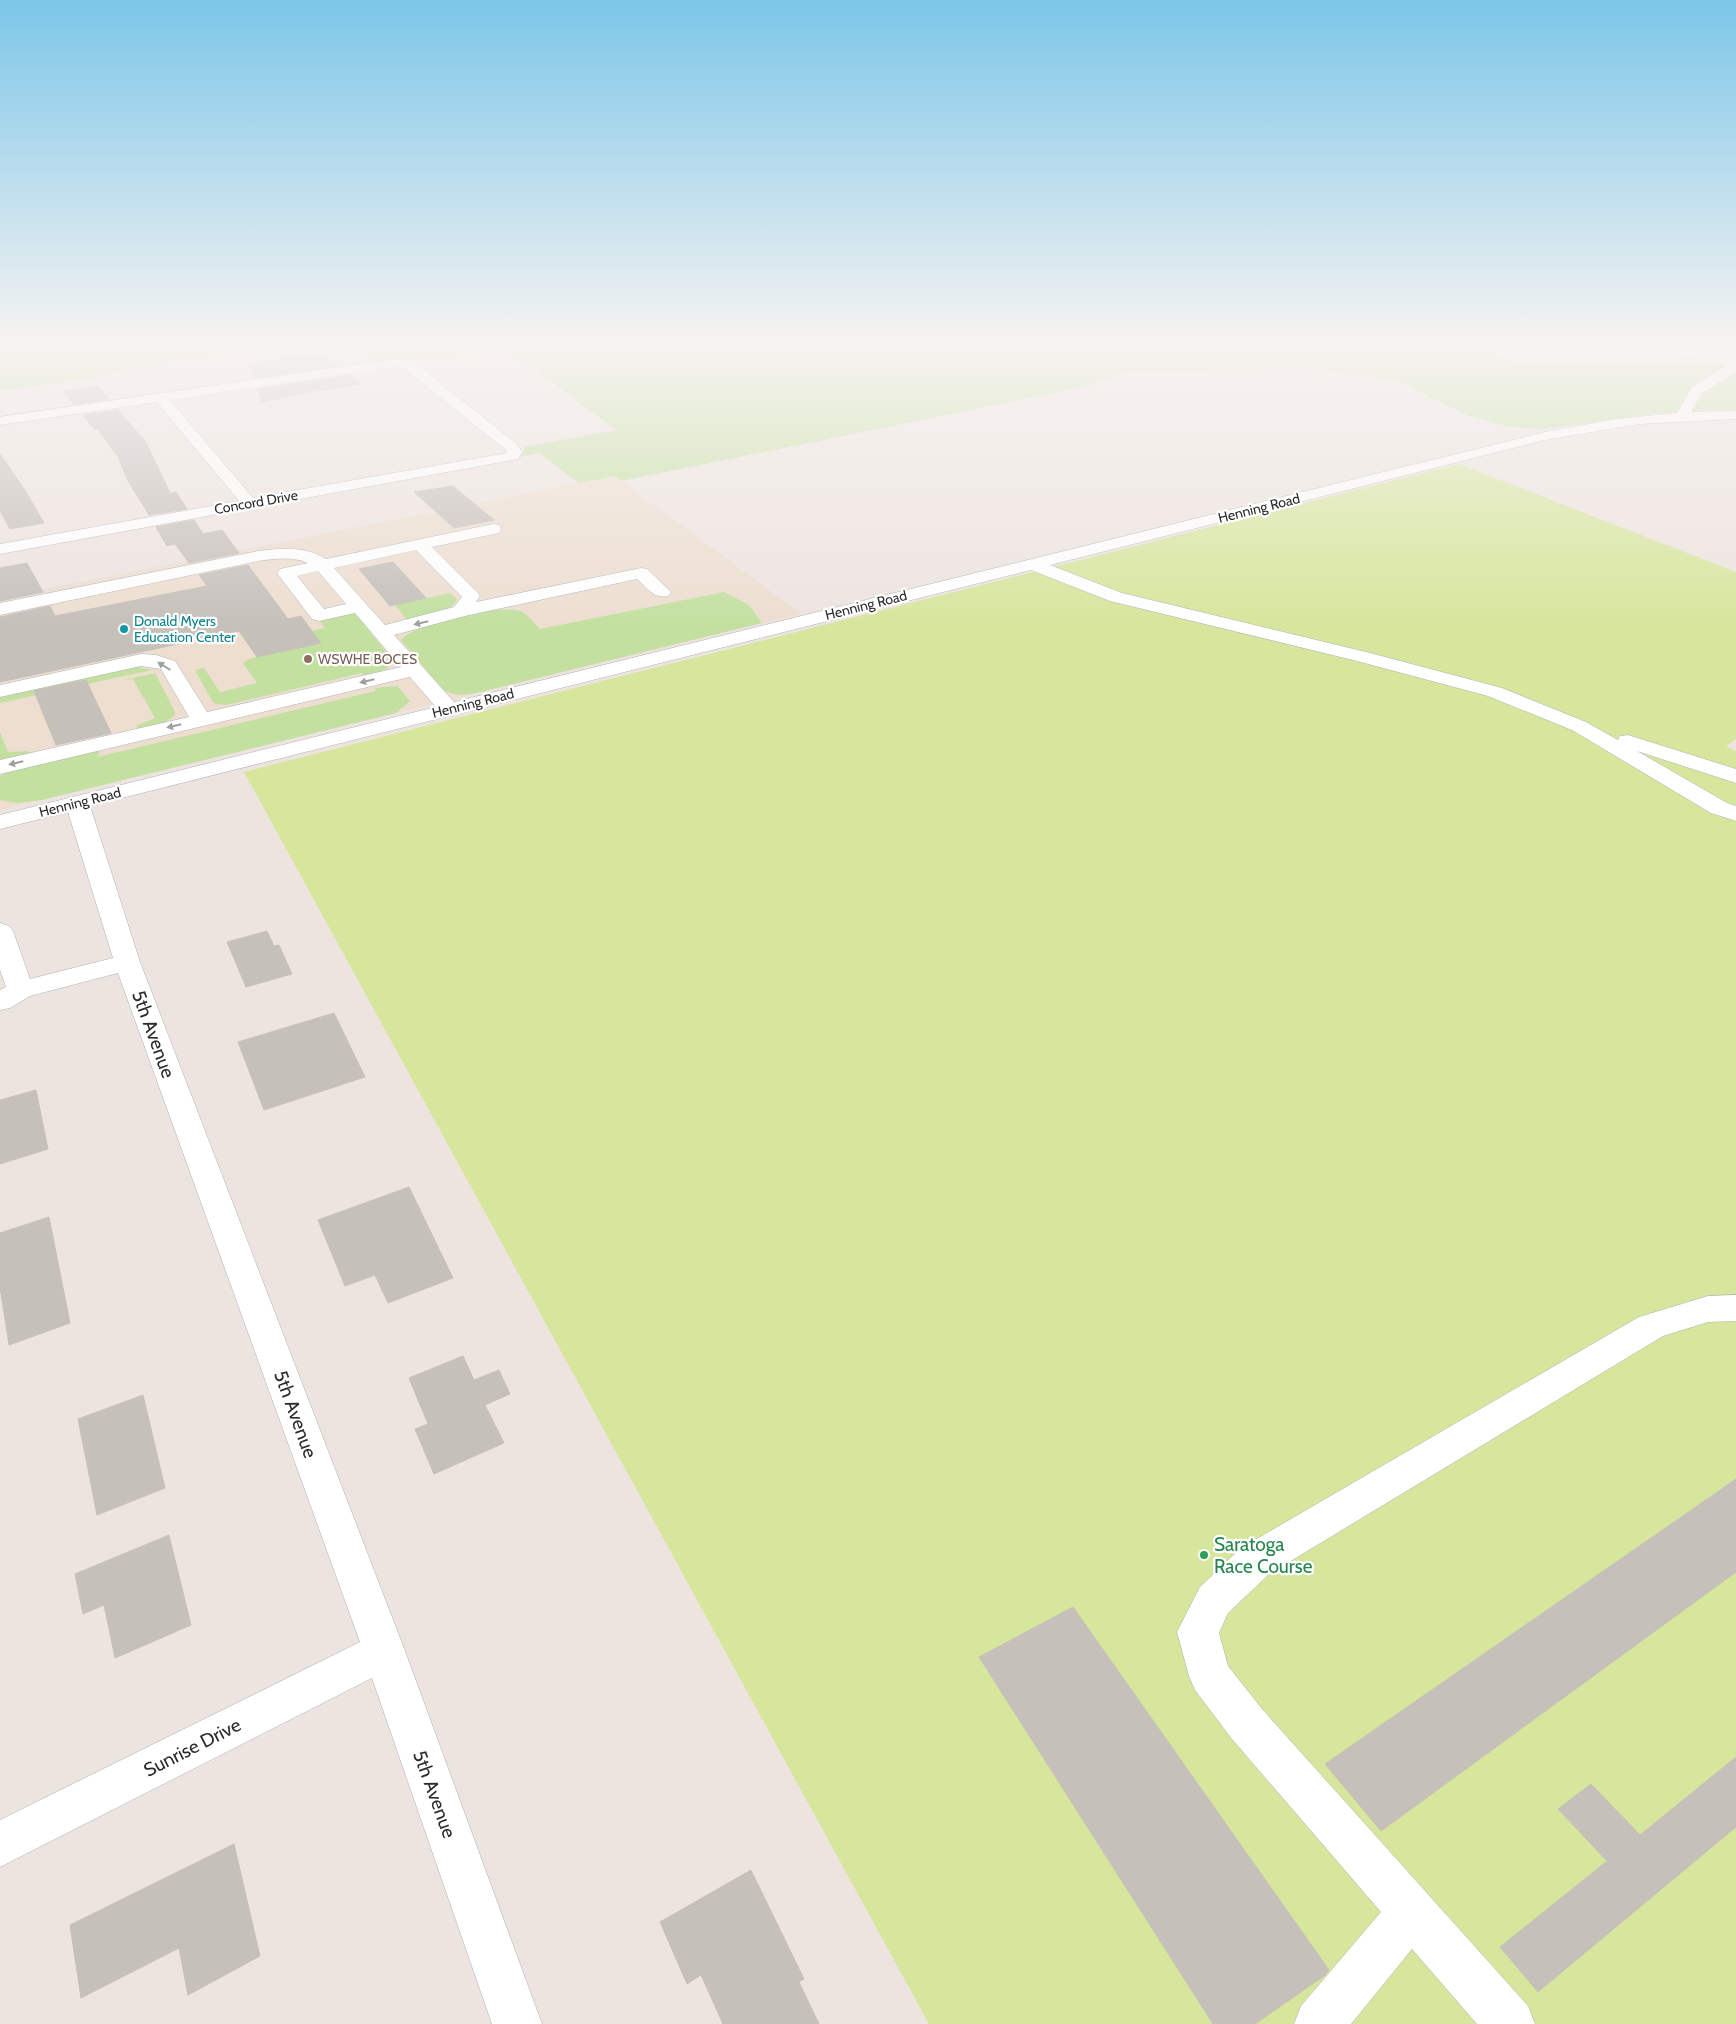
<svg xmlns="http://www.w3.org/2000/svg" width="1736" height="2024" font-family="Cabin,sans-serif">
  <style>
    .education { fill: #edded0 }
    .green { fill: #c3e0a0 }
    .pitch { fill: #d6e69c }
    .building { fill: #c6c0bb; stroke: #c8c0b9 }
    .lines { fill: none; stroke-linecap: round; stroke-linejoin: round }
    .minor-casing { stroke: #acb1b8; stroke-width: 1 }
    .minor { fill: #fff; fill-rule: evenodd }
    .oneway { fill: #a0a0a0 }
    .culture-dot { fill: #0f9aa8; stroke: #fff; stroke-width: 2 }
    .education-dot { fill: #8d6e63; stroke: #fff; stroke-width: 2 }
    .leisure-dot { fill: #2e9e5b; stroke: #fff; stroke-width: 2 }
    .labels { text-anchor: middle; stroke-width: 4.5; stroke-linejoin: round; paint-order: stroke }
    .far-street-label { font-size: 14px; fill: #2c2c2c; stroke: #fff }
    .far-culture-label { font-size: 14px; fill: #0d838f; stroke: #fff; text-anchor: start }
    .far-education-label { font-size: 14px; fill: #785e54; stroke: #fff; text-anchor: start }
    .near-street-label { font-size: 19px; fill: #2c2c2c; stroke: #fff }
    .near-leisure-label { font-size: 19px; fill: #27864d; stroke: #fff; text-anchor: start }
  </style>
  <rect width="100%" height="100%" fill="#ede4e0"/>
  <polygon class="education" points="615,476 801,614 0,810 0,598"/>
  <g class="green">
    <polygon points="0,342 1459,342 1515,363 1717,363 1736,360 1736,410 1710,410 1643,415 1544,429 1509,427 1467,415 1400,382 1311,368 1125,372 1090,386 621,481 615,476 579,483 539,453 516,458 524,452 524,447 616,430 510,351 376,362 354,346 325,346 187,357 142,365 95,378 0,391"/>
    <path d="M 724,592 L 749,605 L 762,623 L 472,694 L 457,695 L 444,691 L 401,640 C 416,623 498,604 520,611 C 527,613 534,623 540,629 Z"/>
    <path d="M 450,593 L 457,599 C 449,615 424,617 408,621 L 395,605 Z"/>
    <polygon points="354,612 393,660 387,669 365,676 362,673 226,705 216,704 212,701 195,670 204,668 220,692 257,683 243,663 249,659 320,643 312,631 325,628 319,620"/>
    <polygon points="137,667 152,670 0,703 0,696"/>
    <polygon points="155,673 175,712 174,716 164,723 138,729 136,726 155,718 133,679 123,680"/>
    <polygon points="397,686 410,701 396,713 42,800 17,803 0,800 0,776 12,769 101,748 97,757 376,691 374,688"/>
    <polygon points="0,732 8,752 29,751 30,754 0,761"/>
  </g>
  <polygon class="pitch" points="1459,464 1736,572 1736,739 1726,746 1736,751 1736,2024 929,2024 244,772"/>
  <g class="building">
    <polygon points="319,354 336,366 254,378 250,365 258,365 257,362"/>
    <polygon points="350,375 362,384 324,390 323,389 262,402 257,389"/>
    <polygon points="98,386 109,399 74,404 64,391"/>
    <polygon points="118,410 146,442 170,493 176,492 187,509 149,515 128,481 118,457 97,428 94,429 83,415"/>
    <polygon points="0,454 26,492 44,523 10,529 0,511"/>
    <polygon points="453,486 494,520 454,528 414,492"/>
    <polygon points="194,520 203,534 222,530 239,553 189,563 175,544 167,546 156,527"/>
    <polygon points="393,562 426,598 390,606 359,569"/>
    <polygon points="27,563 43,592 0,601 0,568"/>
    <polygon points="248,565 288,619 301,616 321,643 257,657 239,631 0,682 0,617 50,606 55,616 207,586 199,575"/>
    <polygon points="86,680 111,733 56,745 34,691"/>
    <polygon points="267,931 274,946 279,945 292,974 246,987 227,942"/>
    <polygon points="334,1013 365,1077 264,1110 238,1042"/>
    <polygon points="36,1090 48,1149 0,1164 0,1100"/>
    <polygon points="409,1187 453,1278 388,1303 375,1275 345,1286 318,1220"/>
    <polygon points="49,1217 70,1323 9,1345 0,1287 0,1233"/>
    <polygon points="463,1356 474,1380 499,1370 510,1394 485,1405 504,1443 434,1474 415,1429 428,1424 409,1378"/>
    <polygon points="143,1395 165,1488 97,1515 78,1419"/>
    <polygon points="1736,1479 1736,1572 1381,1831 1325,1764"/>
    <polygon points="169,1535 191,1625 115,1658 104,1605 83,1614 75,1574"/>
    <polygon points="1073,1607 1329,1970 1324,1976 1255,2024 1213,2024 979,1657"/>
    <polygon points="1736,1757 1736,1827 1538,1992 1500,1947 1607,1861 1558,1809 1591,1784 1640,1835"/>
    <polygon points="234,1844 260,1956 188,1995 179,1948 81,1998 70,1925"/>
    <polygon points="751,1870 804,1979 799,1982 819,2024 723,2024 701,1975 687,1984 660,1922"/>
  </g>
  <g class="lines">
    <g class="minor-casing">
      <g id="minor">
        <path d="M 1511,342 L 1599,342 L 1597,345 C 1569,352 1541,352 1513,345 Z"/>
        <path d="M 1602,342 L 1674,342 L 1671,345 L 1736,361 L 1736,372 L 1702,393 L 1691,412 L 1736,411 L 1736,419 L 1639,424 L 1545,440 L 1050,565 L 1122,593 L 1370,653 L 1502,688 L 1586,722 L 1618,740 L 1620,736 L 1628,735 L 1736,769 L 1736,783 L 1637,751 L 1727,803 L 1736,806 L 1736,821 L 1711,813 L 1572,730 L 1488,696 L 1357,661 L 1110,601 L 1031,570 L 90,806 L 140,962 L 405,1651 L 542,2024 L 492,2024 L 372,1678 L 0,1867 L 0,1820 L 360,1642 L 118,973 L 30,996 L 10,1008 L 0,1010 L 0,990 L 6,987 L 0,970 L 0,923 L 9,926 L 13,931 L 30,979 L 113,958 L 68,812 L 0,829 L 0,815 L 436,707 L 410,677 L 0,774 L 0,760 L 189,717 L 161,669 L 141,666 L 0,697 L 0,685 L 141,654 L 156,655 L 175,661 L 207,712 L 401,667 L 355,613 L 319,621 L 312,619 L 277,573 L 280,569 L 308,563 C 292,556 275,559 258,561 L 0,615 L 0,603 L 258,551 C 281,548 305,546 326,559 L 493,524 L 499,525 L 501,529 L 499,533 L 432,547 L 477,592 L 480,596 L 476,602 L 641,568 L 647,569 L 671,592 L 668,596 C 654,599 647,588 637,579 L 465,616 L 394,635 L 454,702 L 1545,432 L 1616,419 L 1677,413 L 1692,387 L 1726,366 L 1653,348 L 1608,346 ZM 416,550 L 462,597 L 454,607 L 385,625 L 334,568 ZM 318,571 L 346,604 L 324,609 L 297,576 Z"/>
        <path d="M 401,358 L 411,360 L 517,444 L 522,452 L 518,459 L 0,554 L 0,544 L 239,501 L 157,402 L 0,425 L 0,417 ZM 401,366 L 506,450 L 507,453 L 253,498 L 170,400 Z"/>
        <polygon points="1736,1295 1736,1321 1708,1322 1663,1336 1269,1574 1228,1613 1219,1633 1228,1666 1262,1709 1528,2006 1535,2024 1477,2024 1412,1949 1351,2024 1294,2024 1301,2006 1381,1912 1232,1739 1195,1690 1189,1676 1177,1632 1200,1587 1241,1548 1639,1317 1708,1296"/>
      </g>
    </g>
    <use href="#minor" class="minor"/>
  </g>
  <defs><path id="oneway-solid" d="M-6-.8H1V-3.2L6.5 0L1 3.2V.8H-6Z" transform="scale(1.25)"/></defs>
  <g class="oneway">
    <use href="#oneway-solid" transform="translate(421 623) rotate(167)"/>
    <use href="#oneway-solid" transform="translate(164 666) rotate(-148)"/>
    <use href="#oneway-solid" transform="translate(367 681) rotate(167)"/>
    <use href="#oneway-solid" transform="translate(174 726) rotate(167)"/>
    <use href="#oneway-solid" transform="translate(16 763) rotate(167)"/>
  </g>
  <linearGradient id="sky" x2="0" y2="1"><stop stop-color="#7cc6e8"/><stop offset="0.55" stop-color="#f7f3f1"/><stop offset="1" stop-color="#f7f3f1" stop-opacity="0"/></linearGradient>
  <rect width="1736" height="625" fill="url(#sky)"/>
  <circle class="culture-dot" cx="124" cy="629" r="5"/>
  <circle class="education-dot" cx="308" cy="659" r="5"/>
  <circle class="leisure-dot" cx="1204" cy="1555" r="5"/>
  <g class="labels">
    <g class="far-street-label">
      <text transform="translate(256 502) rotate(-10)" y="5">Concord Drive</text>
      <text transform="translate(1259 508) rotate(-14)" y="5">Henning Road</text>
      <text transform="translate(866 605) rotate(-14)" y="5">Henning Road</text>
      <text transform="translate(473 703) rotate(-14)" y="5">Henning Road</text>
      <text transform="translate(80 802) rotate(-14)" y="5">Henning Road</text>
    </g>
    <g class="far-culture-label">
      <text x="134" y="626">Donald Myers<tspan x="134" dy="16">Education Center</tspan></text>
    </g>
    <g class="far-education-label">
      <text x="318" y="664">WSWHE BOCES</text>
    </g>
    <g class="near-street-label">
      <text transform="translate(154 1034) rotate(70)" y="7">5th Avenue</text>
      <text transform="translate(296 1414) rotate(70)" y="7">5th Avenue</text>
      <text transform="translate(192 1747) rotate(-27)" y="7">Sunrise Drive</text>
      <text transform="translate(435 1794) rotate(70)" y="7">5th Avenue</text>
    </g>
    <g class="near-leisure-label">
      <text x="1214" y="1551">Saratoga<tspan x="1214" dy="22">Race Course</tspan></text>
    </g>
  </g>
</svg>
